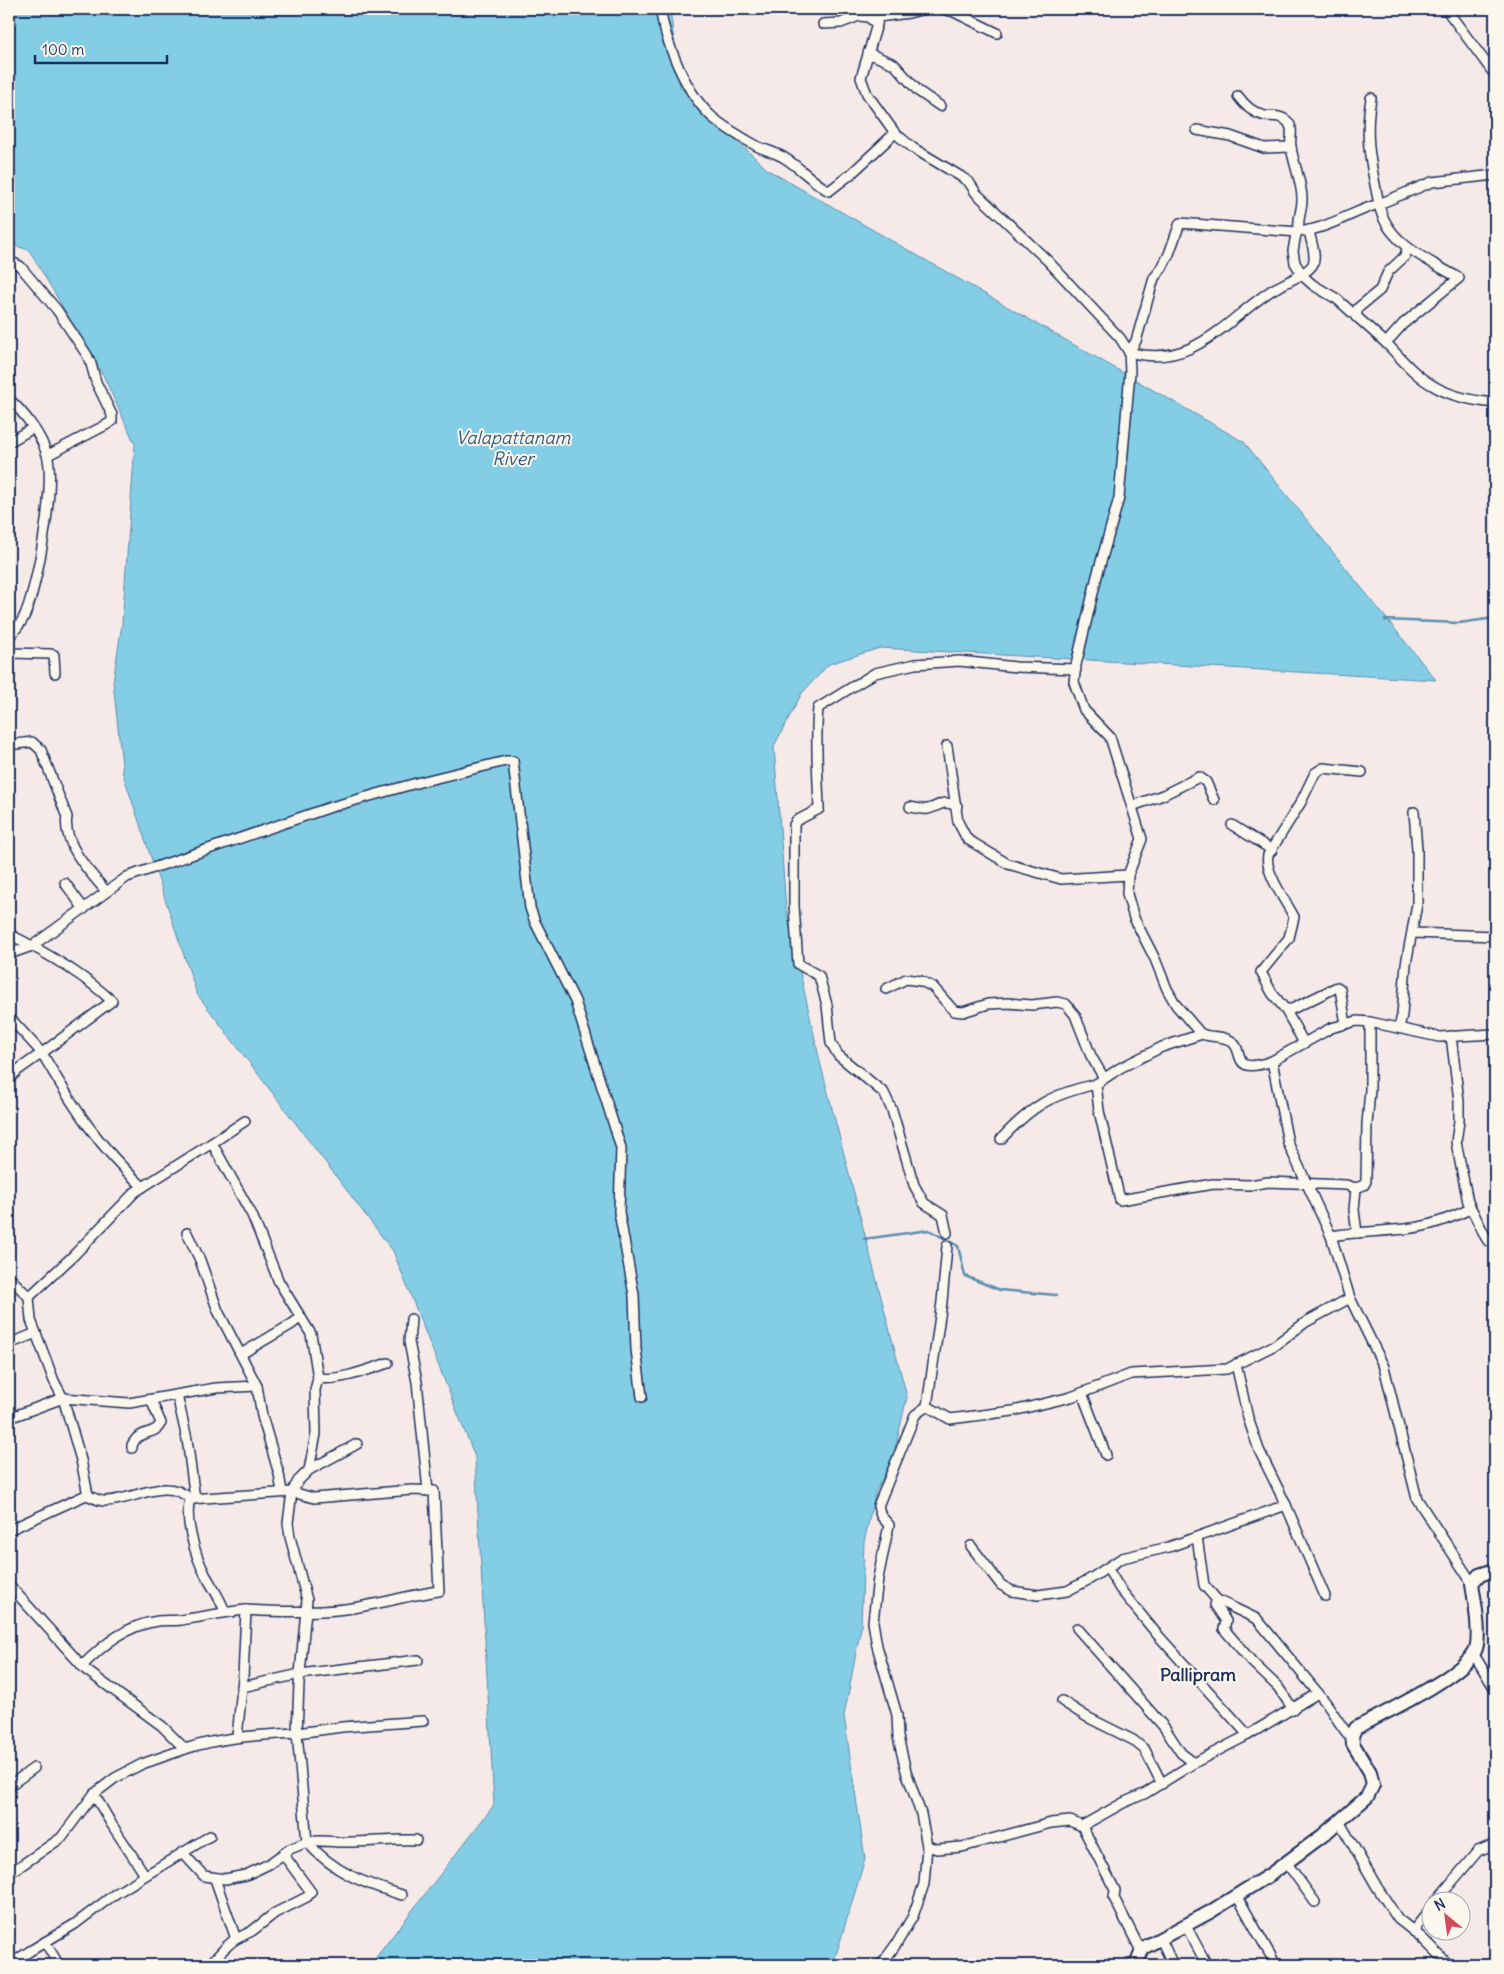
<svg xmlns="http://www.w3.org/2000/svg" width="1504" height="1974" font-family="Delius,sans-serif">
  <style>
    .water { fill: #84cee5; stroke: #5a8eaf }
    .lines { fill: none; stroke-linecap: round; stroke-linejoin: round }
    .stream { stroke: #5a8eaf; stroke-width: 2.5 }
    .minor-casing { stroke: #1b2f5e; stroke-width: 12 }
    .secondary-casing { stroke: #1b2f5e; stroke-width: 16 }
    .minor { stroke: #fbf7ec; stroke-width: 9 }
    .secondary { stroke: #fbf7ec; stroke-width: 12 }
    .labels { text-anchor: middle; stroke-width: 4; stroke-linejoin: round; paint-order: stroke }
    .water-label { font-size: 18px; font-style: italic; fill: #355780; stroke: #fbf7ec }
    .neighbourhood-label { font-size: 18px; font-weight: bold; fill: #1b2f5e; stroke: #fbf7ec }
  </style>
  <rect width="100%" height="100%" fill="#f6eae9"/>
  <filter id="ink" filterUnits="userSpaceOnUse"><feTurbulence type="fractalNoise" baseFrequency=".02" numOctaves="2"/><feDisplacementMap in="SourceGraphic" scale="10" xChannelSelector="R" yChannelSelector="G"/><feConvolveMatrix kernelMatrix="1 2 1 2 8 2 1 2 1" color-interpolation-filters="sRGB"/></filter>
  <g filter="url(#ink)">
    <polygon class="water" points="9,9 670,9 680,87 768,170 1244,442 1436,680 880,648 829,664 802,693 774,746 786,909 820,1062 907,1397 893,1457 875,1493 864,1542 861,1627 844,1716 865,1859 833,1965 370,1965 494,1805 475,1457 393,1251 197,994 123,774 113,682 122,624 135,444 103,375 29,250 9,244"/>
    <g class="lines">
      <g class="stream">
        <polyline points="1385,620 1459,623 1495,618"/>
        <polyline points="864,1239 929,1230 958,1246 965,1276 1000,1290 1056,1295"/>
      </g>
      <g class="minor-casing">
        <g id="minor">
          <path d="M 660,9 C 666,43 685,91 710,115 C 719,124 744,139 755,145 C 764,150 774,152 783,157 C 800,167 812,182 829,191 L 851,174 L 895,133 L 867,94 L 861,78 L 877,24 L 878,9"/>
          <polyline points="942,9 954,12 997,33"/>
          <polyline points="1446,9 1495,75"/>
          <polyline points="878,17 909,13 925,9"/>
          <polyline points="823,24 841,23 859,16 868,17 877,24"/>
          <polyline points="868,53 894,64 918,91 940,106"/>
          <path d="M 1238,96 C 1245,106 1253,113 1265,116 C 1273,117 1281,115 1287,121 C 1295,129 1289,138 1291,147 C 1293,162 1303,186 1302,200 C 1302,211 1297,219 1299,230 L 1296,234 L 1293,251 L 1295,263 L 1304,277 L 1313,285 L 1337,299 L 1386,343"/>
          <polyline points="1197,130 1230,136 1264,148 1291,147"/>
          <path d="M 895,133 L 913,148 L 960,176 L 969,182 L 976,193 L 1048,261 L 1120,338 L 1129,352 L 1130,372 L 1119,498 L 1097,576 L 1076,665 L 1074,682 L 1084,710 L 1110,737 L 1142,839 L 1128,875 L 1127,894 L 1134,918 L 1155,959 L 1167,989 L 1176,1005 L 1200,1033 C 1208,1038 1217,1035 1227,1039 C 1249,1047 1226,1077 1272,1061"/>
          <path d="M 1495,175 L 1432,182 L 1379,204 C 1386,243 1428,260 1459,278 L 1403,324 L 1386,343 C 1400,357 1414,375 1432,385 C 1451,397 1474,401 1495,403"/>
          <path d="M 1305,231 C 1331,227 1354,211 1379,204 C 1371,165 1364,137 1371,98"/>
          <path d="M 1298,232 L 1180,223 L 1169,254 L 1162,268 L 1154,278 L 1136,341 L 1129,352 C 1192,370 1225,321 1272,290 C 1282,284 1308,274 1313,264 C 1317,254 1310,240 1309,230"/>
          <polyline points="9,261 20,266 57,310 87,355 91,364 96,382 112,415 112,421 108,424 48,455"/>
          <polyline points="1356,317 1358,308 1380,290 1388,272 1405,256 1407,248"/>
          <path d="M 9,399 C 24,413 41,434 47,455 C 56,483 37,592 23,619 C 19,626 14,631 9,637"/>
          <polyline points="9,442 33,428"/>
          <polyline points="9,653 51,654 54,655 55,673"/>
          <path d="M 9,745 L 32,742 L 41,750 L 67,817 C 62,843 90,873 106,891"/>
          <polyline points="947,746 958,822 967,839 1008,864 1061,879 1128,875"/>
          <polyline points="1132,806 1163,795 1199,777 1206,782 1214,800"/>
          <path d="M 910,807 C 915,808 923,810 928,809 C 941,806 941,799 957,806"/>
          <polyline points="1232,825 1272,850"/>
          <polyline points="65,883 84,909"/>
          <polyline points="1413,933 1495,936"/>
          <path d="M 9,934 C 45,952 83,974 112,1001 L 42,1053 L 9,1017"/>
          <polyline points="9,954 32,946 127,877 331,807 420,782 506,761 513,761 530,908 535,922 575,1001 621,1148 619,1212 634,1295 636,1349 642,1397"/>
          <polyline points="886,989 906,979 921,981 933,987 954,1011 963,1012 988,1004 1007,1003 1032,1005 1057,1002 1066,1004 1075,1015 1091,1056 1104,1078"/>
          <polyline points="1285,1009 1304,1043"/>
          <path d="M 1346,1024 L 1340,989 L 1337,987 L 1292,1009 L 1285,1009 L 1272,993 L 1261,972 L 1289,938 L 1294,917 C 1286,901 1264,872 1268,855 L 1301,802 L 1315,773 L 1323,768 L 1362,772"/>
          <polyline points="1399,1028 1402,1015 1406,964 1417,904 1417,849 1414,812"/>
          <polyline points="1202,1034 1162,1047 1120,1068 1096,1084 1099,1111 1120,1200 1213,1184 1250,1185 1268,1182 1346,1185 1356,1188 1364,1185 1366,1181 1367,1124 1370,1090 1370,1022"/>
          <polyline points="1451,1036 1459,1101 1459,1121 1456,1142 1468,1202 1486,1238 1488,1241 1495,1239"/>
          <path d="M 9,1079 L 18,1070 L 42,1053 C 72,1105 98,1146 143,1187"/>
          <path d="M 1001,1139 C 1033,1105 1050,1095 1096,1084"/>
          <polyline points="212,1143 245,1121"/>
          <polyline points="1356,1188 1354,1210 1357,1233"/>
          <polyline points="187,1233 200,1260 218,1311 257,1386 262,1416 279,1474 282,1492"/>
          <path d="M 947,1233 L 943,1215 L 924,1203 L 914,1185 L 892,1110 L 884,1093 L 838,1055 L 831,1043 L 827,1005 L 819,976 L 798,964 L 794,906 L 794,825 L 796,821 L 819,809 C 818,775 815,742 818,708 L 875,673 L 915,664 L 959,661 L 1016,667 L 1076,669"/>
          <path d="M 1331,1236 C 1358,1231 1385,1232 1412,1228 C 1430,1226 1453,1217 1470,1209"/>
          <polyline points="9,1277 29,1297 31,1320 54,1381 63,1398 9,1418"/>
          <polyline points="411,1319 409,1342 417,1382 428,1491"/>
          <polyline points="9,1344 36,1333"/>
          <polyline points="241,1354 292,1324 301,1317"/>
          <polyline points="1236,1364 1248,1418 1259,1450 1286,1505 1325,1596"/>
          <path d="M 318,1378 C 340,1381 367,1370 388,1363"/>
          <polyline points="1082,1393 1106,1455"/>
          <polyline points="177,1395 187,1439 195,1499"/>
          <polyline points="927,1406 950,1419 1013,1411 1071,1397 1131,1374 1227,1369 1275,1345 1306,1322 1350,1298"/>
          <path d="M 132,1448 L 132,1445 C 134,1442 136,1437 140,1436 C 148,1431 156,1433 161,1423 L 151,1400"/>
          <polyline points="309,1470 357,1444"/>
          <polyline points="88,1495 81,1460 63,1398 129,1403 216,1388 257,1386"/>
          <path d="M 190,1499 C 184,1519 195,1555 205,1574 C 212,1587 220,1597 225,1612"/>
          <path d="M 9,1530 L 86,1495 C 92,1496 97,1501 104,1501 C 132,1502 166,1475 190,1499 L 292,1492 L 298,1481 L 309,1470 L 316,1434 L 315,1390 L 318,1378 L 311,1334 L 279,1282 L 252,1215 L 212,1143 L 135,1192 L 73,1256 L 29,1297"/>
          <polyline points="1197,1537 1204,1585 1217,1600 1257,1619 1318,1693"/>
          <polyline points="971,1546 1001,1585 1012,1591 1038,1595 1067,1591 1090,1579 1122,1558 1169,1547 1286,1505"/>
          <polyline points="1108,1569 1120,1589 1156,1633 1248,1735"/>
          <polyline points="1472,1583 1417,1499 1384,1367 1350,1298 1331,1236 1288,1143 1272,1061 1331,1028 1357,1021 1370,1022 1439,1037 1495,1034"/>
          <polyline points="9,1585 86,1670 162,1726 185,1749 142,1764 115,1778 94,1794 61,1838 16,1869 9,1872"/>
          <polyline points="1217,1600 1215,1605 1226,1621 1224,1629 1252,1662 1278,1687 1293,1709"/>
          <polyline points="1077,1628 1164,1727 1181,1753 1194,1763"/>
          <polyline points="1473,1653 1495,1689"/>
          <path d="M 82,1666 C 104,1644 127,1625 158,1621 C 165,1620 173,1621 181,1620 C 203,1617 224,1612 246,1610"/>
          <polyline points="242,1687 300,1674 418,1660"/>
          <polyline points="1062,1701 1087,1717 1133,1740 1145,1750 1162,1784"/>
          <path d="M 237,1737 L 243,1678 L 246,1610 C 279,1612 312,1613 345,1609 C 377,1605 408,1595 439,1591 L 434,1491 L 412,1490 L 314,1498 L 292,1492 L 288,1523 L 290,1537 L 307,1600 L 299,1684 L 297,1733 L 342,1727 L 423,1721"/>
          <polyline points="9,1786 34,1768"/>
          <polyline points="94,1794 112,1825 145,1875"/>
          <polyline points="1339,1821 1377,1887 1398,1919 1421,1937 1449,1965"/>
          <polyline points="927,1846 937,1849 962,1847 1051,1823 1070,1821 1082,1826"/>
          <path d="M 182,1852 L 204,1876 L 225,1879 L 246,1875 L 269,1864 L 290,1849 L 307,1842 L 297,1733 C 259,1735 221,1737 185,1749"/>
          <polyline points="1286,1862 1315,1902"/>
          <polyline points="215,1879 236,1939"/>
          <path d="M 402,1895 C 364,1883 334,1873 307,1842 C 318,1840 327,1841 338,1842 C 364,1843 390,1839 416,1840"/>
          <polyline points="1237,1896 1276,1965"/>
          <polyline points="1435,1902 1478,1851 1495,1844"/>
          <polyline points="1185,1924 1207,1965"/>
          <polyline points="1413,1931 1432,1907"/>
          <polyline points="1161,1939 1173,1965"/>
          <polyline points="45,1942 59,1965"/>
          <path d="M 1141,1951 L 1114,1898 L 1115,1890 L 1082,1826 L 1123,1803 L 1146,1793 L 1194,1763 L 1248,1735 L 1318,1693 C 1332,1708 1339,1726 1353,1740"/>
          <polyline points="9,1965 30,1951 75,1924 115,1894 210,1836"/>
          <polyline points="209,1965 226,1947 234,1940 252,1931 275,1913 307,1897 311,1892 283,1854"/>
          <polyline points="881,1965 897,1943 913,1916 924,1884 927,1846 921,1814 906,1771 898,1737 897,1715 877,1646 873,1622 878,1578 889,1525 881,1516 878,1506 915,1415 927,1406 942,1302 947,1246"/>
        </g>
      </g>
      <g class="secondary-casing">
        <path id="secondary" d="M 1136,1965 L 1143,1948 L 1210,1912 L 1271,1874 L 1322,1836 L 1367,1797 L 1373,1785 L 1370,1772 L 1353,1744 L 1352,1735 L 1356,1728 C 1384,1713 1461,1677 1475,1651 C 1482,1637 1474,1599 1472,1583 L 1479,1575 L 1495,1570"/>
      </g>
      <use href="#minor" class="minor"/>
      <use href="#secondary" class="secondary"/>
    </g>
  </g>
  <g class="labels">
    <g class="water-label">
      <text x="513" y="444">Valapattanam<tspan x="513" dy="21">River</tspan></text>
    </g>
    <g class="neighbourhood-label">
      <text x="1198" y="1681">Pallipram</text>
    </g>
  </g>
  <rect width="1504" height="1974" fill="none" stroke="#fbf7ec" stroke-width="30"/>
  <rect x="15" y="15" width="1474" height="1944" fill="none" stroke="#1b2f5e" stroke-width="2" filter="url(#ink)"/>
  <g transform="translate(1446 1916) rotate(331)"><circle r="24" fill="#fbf7ec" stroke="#a1a7b3"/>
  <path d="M0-4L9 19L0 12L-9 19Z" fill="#d1495b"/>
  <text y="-8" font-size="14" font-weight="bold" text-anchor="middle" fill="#1b2f5e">N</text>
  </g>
  <path d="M35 55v8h132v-8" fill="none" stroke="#1b2f5e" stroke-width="2.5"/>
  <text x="42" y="55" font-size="15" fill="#1b2f5e" stroke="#fbf7ec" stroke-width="4" paint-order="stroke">100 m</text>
</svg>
